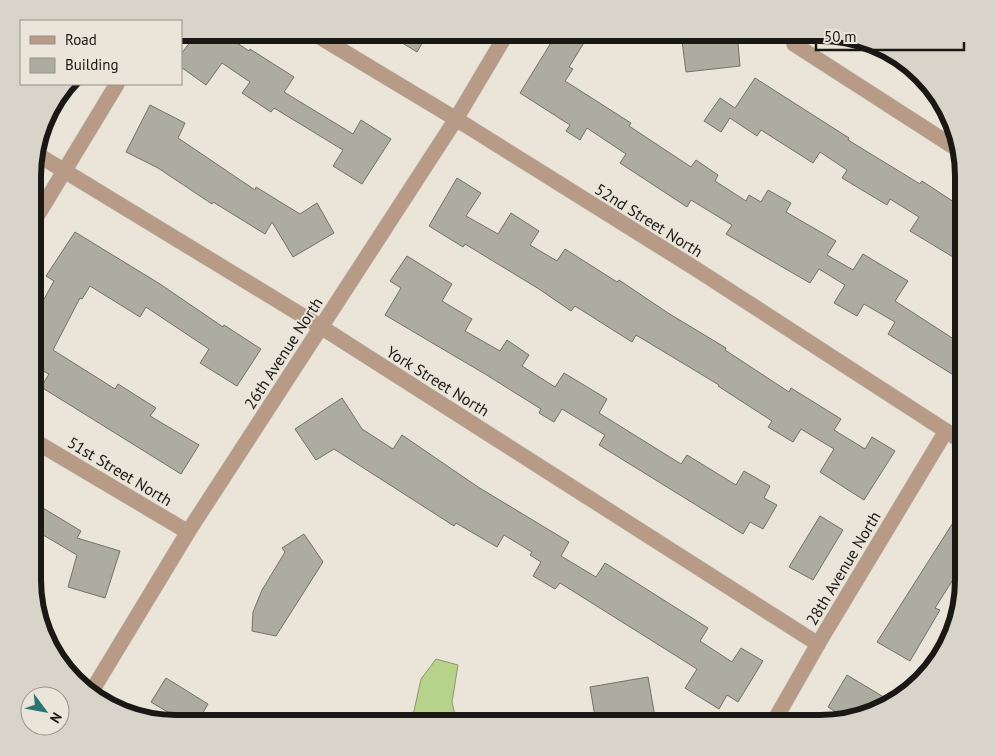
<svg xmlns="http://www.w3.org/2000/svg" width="996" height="756" font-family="'PT Sans',sans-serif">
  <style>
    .water { fill: #b7d28a; stroke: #889a67 }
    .building { fill: #adaca1; stroke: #737268 }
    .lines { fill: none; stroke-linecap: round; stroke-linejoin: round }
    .minor-casing { stroke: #c5bfb6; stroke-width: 16 }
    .minor { stroke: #b79b86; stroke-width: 15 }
    .labels { text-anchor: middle; stroke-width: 4; stroke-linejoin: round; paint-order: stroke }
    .street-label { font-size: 16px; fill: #1a1814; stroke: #eae4d9 }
    .rim { fill: none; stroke: #1a1814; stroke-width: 6 }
  </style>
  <rect width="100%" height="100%" fill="#eae4d9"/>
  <polygon class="water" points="436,659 458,665 452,702 457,723 400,723 414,711 421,679"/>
  <g class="building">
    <polygon points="197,33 222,33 249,51 250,49 294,77 284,92 353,134 361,120 391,139 362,184 333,166 343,150 274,108 271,112 242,93 250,82 222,63 206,85 181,67 181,54"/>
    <polygon points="386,33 428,33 417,52"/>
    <polygon points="557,33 590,33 569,67 573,69 565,81 631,123 629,126 691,167 696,160 718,175 715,181 746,201 749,195 761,202 768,190 791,203 786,212 836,241 827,255 853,270 863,254 908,281 895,301 963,345 963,381 888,334 895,322 864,304 857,316 834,303 845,285 819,269 810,283 772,261 726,234 732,225 691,200 687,207 620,163 626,154 587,128 580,140 566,131 570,125 520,93"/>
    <polygon points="681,33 737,33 740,66 686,72"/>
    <polygon points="755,78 849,138 848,140 920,184 922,181 963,208 963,263 910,231 919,217 890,199 887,205 842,178 847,170 820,152 813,163 761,130 757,136 730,118 721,132 704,121 720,98 735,108"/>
    <polygon points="150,105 185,123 178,138 255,190 256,187 300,214 317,203 334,233 293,257 272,222 265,234 213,202 212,204 158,168 126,152"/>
    <polygon points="457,178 481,193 466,216 498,234 511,213 539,231 530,245 557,261 565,249 617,282 619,280 668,313 726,348 725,350 789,392 791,388 841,419 834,430 865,449 872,437 895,451 864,500 820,472 834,449 801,429 793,442 768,427 772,421 718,386 719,385 636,335 632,342 575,306 571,311 539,289 465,244 463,247 429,226"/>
    <polygon points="75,232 160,284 223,327 224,325 261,349 237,386 200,363 209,349 146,307 140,317 90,286 82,299 80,298 53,350 115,389 118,384 156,408 150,416 199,445 181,474 41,387 49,374 33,366 33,319 54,281 46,276"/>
    <polygon points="407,256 452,284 442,301 472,319 465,331 500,351 507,340 529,355 522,366 555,387 564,373 607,399 599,413 681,464 687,455 736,485 744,471 770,486 764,498 777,505 763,529 750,522 743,534 599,445 605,435 562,409 554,422 539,413 541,409 485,374 385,315 401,288 390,281"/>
    <polygon points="342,398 362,429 393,449 402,435 478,487 569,542 561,556 596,577 605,563 708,628 700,641 732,662 741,648 763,661 738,702 727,695 719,709 685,688 697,669 560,583 555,589 533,576 541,562 530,555 532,552 504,535 497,547 456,523 454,526 334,449 316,460 295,429"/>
    <polygon points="38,505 81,531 77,538 120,551 105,598 68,587 77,555 33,529 33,514"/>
    <polygon points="963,507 963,564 935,608 940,610 910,661 877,642"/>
    <polygon points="820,516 843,530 813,580 789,567"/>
    <polygon points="304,534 323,562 276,636 252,631 253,612 262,590 285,552 282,548"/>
    <polygon points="847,675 892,702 883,709 845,718 828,707"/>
    <polygon points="648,677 656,723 596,723 590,687"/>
    <polygon points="166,678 208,704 197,723 186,723 151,702"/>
  </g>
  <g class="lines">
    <g class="minor-casing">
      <g id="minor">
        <polyline points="313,33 456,119 696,269 963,442"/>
        <polyline points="800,33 794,44 957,149"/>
        <polyline points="35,153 321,327 818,644"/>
        <polyline points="34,221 117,84"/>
        <polyline points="33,440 188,532"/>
        <polyline points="90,694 188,532 456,119 507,33"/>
        <polyline points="773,723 818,644 946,431"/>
      </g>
    </g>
    <use href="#minor" class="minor"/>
  </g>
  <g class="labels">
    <g class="street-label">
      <text transform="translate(649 220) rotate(32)" y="6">52nd Street North</text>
      <text transform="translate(283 353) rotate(-57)" y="6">26th Avenue North</text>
      <text transform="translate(438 381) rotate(32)" y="6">York Street North</text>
      <text transform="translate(120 471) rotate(31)" y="6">51st Street North</text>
      <text transform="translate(843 568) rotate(-59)" y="6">28th Avenue North</text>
    </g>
  </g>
  <path d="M0 0H996V756H0ZM176 41H820A135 135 0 0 1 955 176V580A135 135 0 0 1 820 715H176A135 135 0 0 1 41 580V176A135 135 0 0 1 176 41Z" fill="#d9d4c9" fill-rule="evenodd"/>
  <path class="rim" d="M176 41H820A135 135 0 0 1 955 176V580A135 135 0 0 1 820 715H176A135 135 0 0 1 41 580V176A135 135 0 0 1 176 41Z"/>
  <rect x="20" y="20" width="162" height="65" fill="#eae4d9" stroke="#97928a"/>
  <rect x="30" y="36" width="25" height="8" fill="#b79b86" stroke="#97928a"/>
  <text x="65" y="45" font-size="15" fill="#1a1814">Road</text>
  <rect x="30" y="58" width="25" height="15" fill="#adaca1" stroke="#97928a"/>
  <text x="65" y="70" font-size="15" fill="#1a1814">Building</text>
  <g transform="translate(45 711) rotate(122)"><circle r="24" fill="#eae4d9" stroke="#97928a"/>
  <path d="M0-4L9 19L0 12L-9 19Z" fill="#2b7573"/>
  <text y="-8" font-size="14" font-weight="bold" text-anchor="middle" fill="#1a1814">N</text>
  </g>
  <path d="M816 42v8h148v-8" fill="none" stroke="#1a1814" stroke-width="2.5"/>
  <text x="824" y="42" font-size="15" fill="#1a1814" stroke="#eae4d9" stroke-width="4" paint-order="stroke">50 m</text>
</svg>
